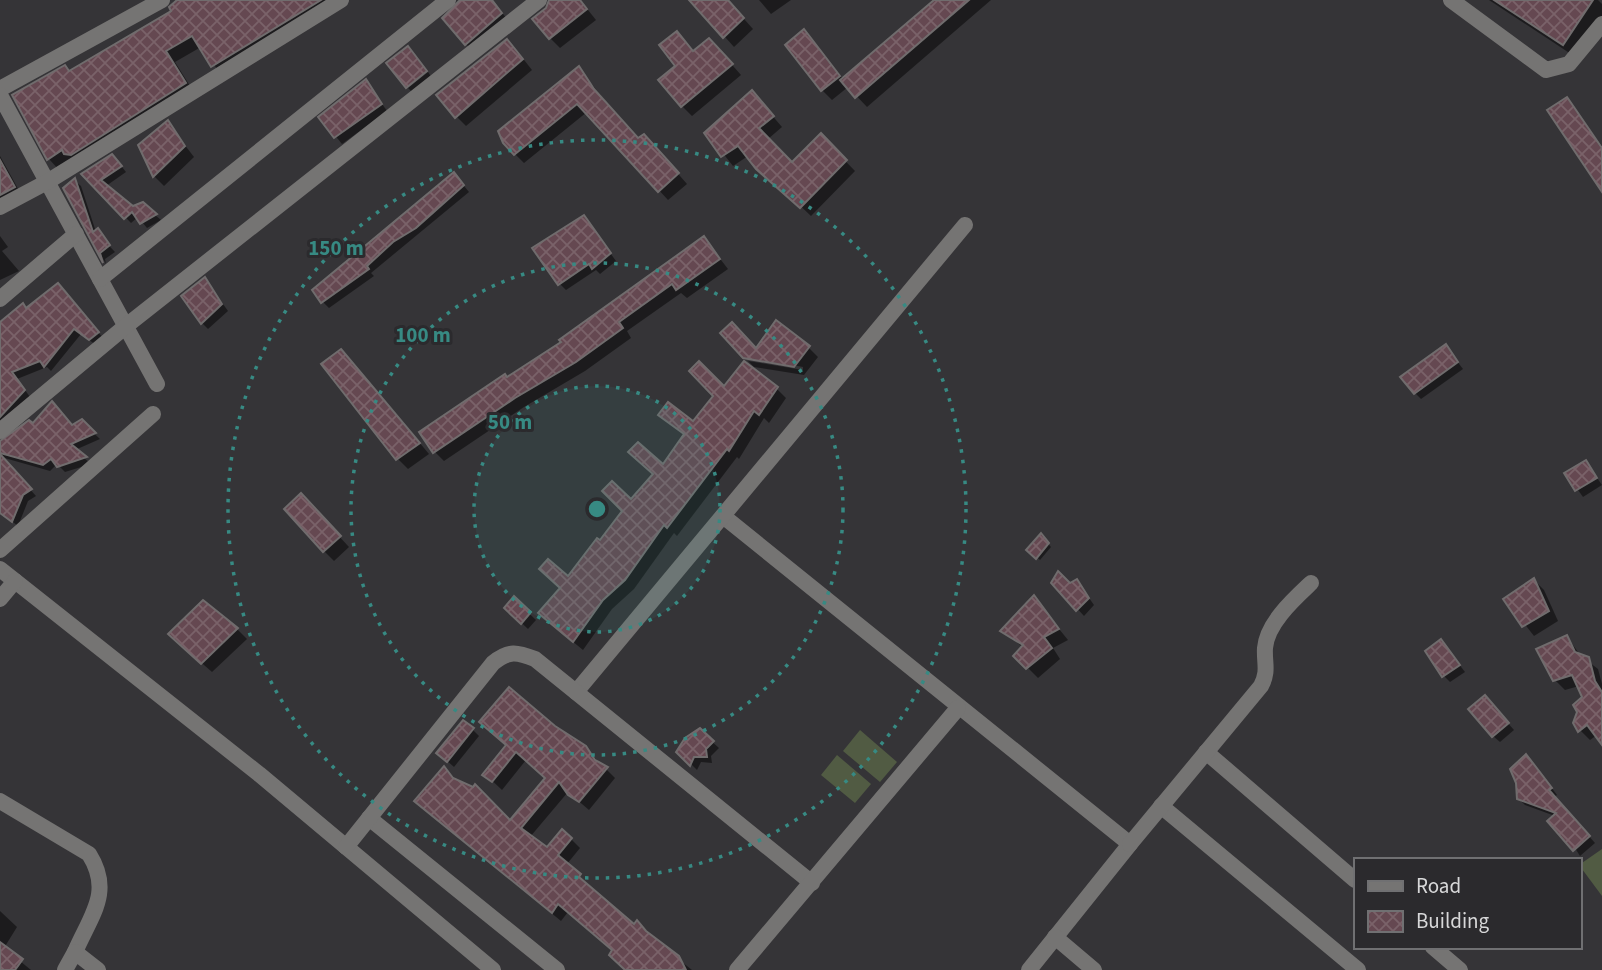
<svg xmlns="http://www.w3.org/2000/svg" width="1602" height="970" font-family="'Source Sans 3',sans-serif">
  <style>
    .pitch { fill: #515b43 }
    .shadow { fill: #0007 }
    .building { fill: url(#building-cross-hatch); stroke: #706c6d; stroke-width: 2 }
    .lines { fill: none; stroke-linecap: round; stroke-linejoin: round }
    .minor { stroke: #757473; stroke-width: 16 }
    .ring { fill: none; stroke: #378a83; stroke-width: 3.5; stroke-dasharray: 3.5 7 }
    .centre { fill: #378a83; stroke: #2b2a2d; stroke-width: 3.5 }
    .ring-label { font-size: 21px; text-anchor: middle; font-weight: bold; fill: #378a83; stroke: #2b2a2d; stroke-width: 6; stroke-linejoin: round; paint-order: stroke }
  </style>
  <defs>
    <pattern id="building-cross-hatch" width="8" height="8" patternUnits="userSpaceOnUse" patternTransform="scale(1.75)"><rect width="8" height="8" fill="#654851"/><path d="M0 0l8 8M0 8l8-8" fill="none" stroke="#7a6269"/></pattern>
  </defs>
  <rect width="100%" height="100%" fill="#353437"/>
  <g class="pitch">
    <polygon points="860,730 897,762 880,782 843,751"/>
    <polygon points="837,755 871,784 855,803 821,775"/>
    <polygon points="1602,849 1602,896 1579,865"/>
  </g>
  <g class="shadow">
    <polygon points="180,0 348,0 223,77 201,47 175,62 195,94 59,170 49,159 14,95 70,72 173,12"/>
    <polygon points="465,0 492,0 511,24 476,54 466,44"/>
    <polygon points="550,0 580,0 596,20 560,48 550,38 548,9"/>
    <polygon points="692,0 727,0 753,29 734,47"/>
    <polygon points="759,0 791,0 771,14"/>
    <polygon points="937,0 991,0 867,107 848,87 832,100 822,90 804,31 844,80"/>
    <polygon points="1489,0 1598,0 1602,4 1602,20 1577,58"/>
    <polygon points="677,33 694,52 719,50 741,75 692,116 682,106"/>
    <polygon points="517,51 532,70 466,126 456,116"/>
    <polygon points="579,69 638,140 653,145 687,184 668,200 587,112 524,163 515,154"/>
    <polygon points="428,72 432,78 413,93 408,88"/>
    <polygon points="366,81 387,111 342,144 321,118"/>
    <polygon points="752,92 782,127 768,139 792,164 821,136 855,171 811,216 748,156 733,166 707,133"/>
    <polygon points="1567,99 1602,146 1602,187"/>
    <polygon points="167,122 194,157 164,186 154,176 140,146"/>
    <polygon points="0,156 22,196 0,208"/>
    <polygon points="118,162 126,172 106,186 132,207 142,204 161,220 147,228 138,217 131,223 84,174"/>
    <polygon points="75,181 81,186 96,232 115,252 105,259 106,264 65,189"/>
    <polygon points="460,181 469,192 371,273 374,276 329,308 323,302 314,291"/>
    <polygon points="584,217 616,261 600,274 596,270 566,290 560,284"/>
    <polygon points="0,236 8,247 2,251 19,271 0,280"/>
    <polygon points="704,238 728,269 687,298 681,293 627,331 631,338 585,371 524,407 444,461 435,452 507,379 564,343"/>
    <polygon points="205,279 228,311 208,329 202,323"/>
    <polygon points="63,292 104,339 96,345 81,334 51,371 47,367 17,379 30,397 0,428 0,324"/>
    <polygon points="808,347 818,357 804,375 754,367 748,361 803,370 803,367 744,356 756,350"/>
    <polygon points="1446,347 1463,369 1421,399 1415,393"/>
    <polygon points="351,361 429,454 408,469 398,459"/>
    <polygon points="724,388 777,389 786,398 769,423 764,418 739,459 737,457 677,536 674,533 634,589 612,609 583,650 549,622 568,579 663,467 685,435 661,415 694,423"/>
    <polygon points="81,421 100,439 75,450 91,464 65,472 57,464 50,471 1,457 36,496 28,501 18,526 0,512 0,453 33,425 72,426"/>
    <polygon points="1586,462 1602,485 1583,497 1566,473"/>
    <polygon points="311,506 349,547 334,561 324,551"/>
    <polygon points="1041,536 1051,547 1040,560 1029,550"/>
    <polygon points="1058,573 1070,585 1077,581 1094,605 1084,616 1053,582"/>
    <polygon points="1534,580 1544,590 1558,621 1534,636 1505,599"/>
    <polygon points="1034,598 1068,640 1053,648 1060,659 1038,678 1016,656 1024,648 1002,631"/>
    <polygon points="514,599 536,620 528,629 506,608"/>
    <polygon points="237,629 247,639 212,672 180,644"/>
    <polygon points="1567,637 1581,656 1598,669 1602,684 1602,741 1597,735 1590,740 1580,730 1584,697 1579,686 1565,690 1555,680"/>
    <polygon points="1441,641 1465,672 1450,682 1443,675"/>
    <polygon points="1491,704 1514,730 1500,742 1493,736"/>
    <polygon points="554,727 585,748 615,778 589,810 568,792 530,837 547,849 563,831 580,848 567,864 587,886 692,970 626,970 614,951 568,912 561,921 426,810 444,769 456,781 510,822 547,778 526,760 502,790 485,774 508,746"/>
    <polygon points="473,730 479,736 454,767 445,759"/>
    <polygon points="699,730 719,748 711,756 712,763 701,762 697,770 679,752"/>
    <polygon points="1532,762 1557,795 1554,797 1595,843 1580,856 1555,816 1525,805 1519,799 1518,782"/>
    <polygon points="0,911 17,927 4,948 31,970 0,970"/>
  </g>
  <g class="building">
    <polygon points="177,0 321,0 211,67 192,36 166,51 186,83 71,155 64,154 62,150 47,160 12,95 65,65 69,71 171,11 169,7"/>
    <polygon points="460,0 492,0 502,13 465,45 442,18"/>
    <polygon points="549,0 580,0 587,9 549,39 532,19 546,8"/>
    <polygon points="689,0 728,0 744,18 723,38"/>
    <polygon points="934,0 969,0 855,98 840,80"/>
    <polygon points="1494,0 1593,0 1563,45"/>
    <polygon points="804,29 840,76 821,91 785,45"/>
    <polygon points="677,31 693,51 709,38 733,64 681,107 658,80 675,66 659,45"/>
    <polygon points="507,39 523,59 455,118 436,95"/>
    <polygon points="408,46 427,71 406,88 386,63"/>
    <polygon points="579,66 594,89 638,138 644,134 679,173 658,192 577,104 514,155 503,143 498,131"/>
    <polygon points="366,79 382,104 334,138 318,117"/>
    <polygon points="752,90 774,116 759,128 792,162 821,133 847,160 800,208 756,169 738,146 721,157 704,133"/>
    <polygon points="1567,97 1602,148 1602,192 1547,110"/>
    <polygon points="168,120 185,146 153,177 138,145"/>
    <polygon points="112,154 122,166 101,180 133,206 143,202 157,214 140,224 132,212 124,219 81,174"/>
    <polygon points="0,160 15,187 0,195"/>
    <polygon points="454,172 464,185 416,228 393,242 367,266 369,269 321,303 312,290"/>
    <polygon points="75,178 93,232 98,228 110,245 100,253 103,263 63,188"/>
    <polygon points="584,215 611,253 592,269 589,264 558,285 532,248"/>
    <polygon points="704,236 720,259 676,290 672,284 619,322 623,328 576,362 515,398 433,453 419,432 505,374 507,377 561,342 559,340"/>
    <polygon points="205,277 222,304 201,324 181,296"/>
    <polygon points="58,283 99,332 89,340 74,329 44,367 40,361 12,372 25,390 0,417 0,322 23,303 26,308"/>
    <polygon points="776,320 810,346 794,367 743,358 720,333 732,322 756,348"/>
    <polygon points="1446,344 1458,362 1414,394 1400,377"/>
    <polygon points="341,349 420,443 396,460 321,364"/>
    <polygon points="699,361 724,386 744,361 778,387 759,415 754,411 729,451 727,449 667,528 664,525 625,580 603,600 573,642 538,613 560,588 539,569 548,559 568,576 597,538 600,540 622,511 602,491 612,481 631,499 653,474 628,452 638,442 663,464 684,434 658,415 668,402 693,421 713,396 689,371"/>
    <polygon points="52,401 72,425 82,419 96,433 71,444 87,457 57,467 51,459 43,465 0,453 0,441 29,420 33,423"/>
    <polygon points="0,454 32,489 23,495 12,522 0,513"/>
    <polygon points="1586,460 1597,478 1575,491 1564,473"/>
    <polygon points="301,493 341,536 323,552 284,509"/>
    <polygon points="1041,533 1049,543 1036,559 1026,550"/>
    <polygon points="1058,571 1070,583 1077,579 1089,598 1076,611 1051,583"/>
    <polygon points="1534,578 1549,611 1522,627 1503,599"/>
    <polygon points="1034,595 1059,629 1044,637 1052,648 1026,669 1013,656 1023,645 1000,631"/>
    <polygon points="514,596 531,612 521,624 504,608"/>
    <polygon points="203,600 238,628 201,664 168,634"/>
    <polygon points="1567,635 1575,652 1589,657 1595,681 1602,692 1602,745 1587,725 1578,732 1573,723 1577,712 1573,705 1582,697 1572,675 1553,681 1536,649"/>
    <polygon points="1441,639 1460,665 1442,677 1425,651"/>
    <polygon points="509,687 555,726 586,746 595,760 608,767 579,802 568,795 559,782 521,828 547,847 562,829 572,838 558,855 581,874 579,877 634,924 637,920 646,931 679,956 686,970 625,970 609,955 612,950 558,904 552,913 414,801 444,766 453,778 473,787 475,784 510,820 545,778 516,752 492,782 482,775 506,745 479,722"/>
    <polygon points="1485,695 1509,723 1492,737 1468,709"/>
    <polygon points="463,720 474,728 447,762 436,753"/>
    <polygon points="700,728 714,741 706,749 707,757 694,757 690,766 676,752 685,738"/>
    <polygon points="1526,754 1552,788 1549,790 1590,836 1573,851 1547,821 1556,813 1517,799 1516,783 1510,769"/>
    <polygon points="0,942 23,959 15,970 0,970"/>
  </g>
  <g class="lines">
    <g class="minor">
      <polyline points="1451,0 1546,70 1569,64 1602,24"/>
      <polyline points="0,89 162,0"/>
      <polyline points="0,95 157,384"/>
      <polyline points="0,207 47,182 341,0"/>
      <polyline points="100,279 448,0"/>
      <polyline points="0,299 76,234"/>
      <polyline points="0,431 126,326 539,0"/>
      <polyline points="723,516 1130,844 1029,970"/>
      <polyline points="0,550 153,414"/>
      <polyline points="0,569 259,774 493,970"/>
      <polyline points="0,599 15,581"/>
      <polyline points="576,692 965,225"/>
      <polyline points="1206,752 1355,880"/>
      <path d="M 0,801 L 89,854 C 113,892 91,915 75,952"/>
      <polyline points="1161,806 1358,970"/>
      <polyline points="369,818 557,970"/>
      <path d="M 1130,844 L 1261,686 C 1269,671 1264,663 1265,648 C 1267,623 1294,599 1311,583"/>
      <path d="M 346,847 L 493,663 C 509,650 517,652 535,659 L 812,883"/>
      <polyline points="1055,937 1094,970"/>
      <polyline points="1433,947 1460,970"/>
      <polyline points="65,970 75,952 98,970"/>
      <polyline points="737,970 958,708"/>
    </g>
  </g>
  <circle cx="597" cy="509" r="123" fill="#378a83" fill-opacity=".12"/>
  <g class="ring">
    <circle cx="597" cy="509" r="123"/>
    <circle cx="597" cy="509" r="246"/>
    <circle cx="597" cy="509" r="369"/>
  </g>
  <circle cx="597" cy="509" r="10" class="centre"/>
  <g class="ring-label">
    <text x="336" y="255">150 m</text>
    <text x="423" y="342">100 m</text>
    <text x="510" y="429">50 m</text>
  </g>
  <rect x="1354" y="858" width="228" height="91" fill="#2b2a2d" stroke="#707072" stroke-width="2"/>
  <rect x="1368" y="881" width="35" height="10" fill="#757473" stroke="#707072" stroke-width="2"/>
  <text x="1416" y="893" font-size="21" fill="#d8d8d9">Road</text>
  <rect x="1368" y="911" width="35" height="21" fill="url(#building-cross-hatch)" stroke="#707072" stroke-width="2"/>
  <text x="1416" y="928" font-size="21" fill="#d8d8d9">Building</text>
</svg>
